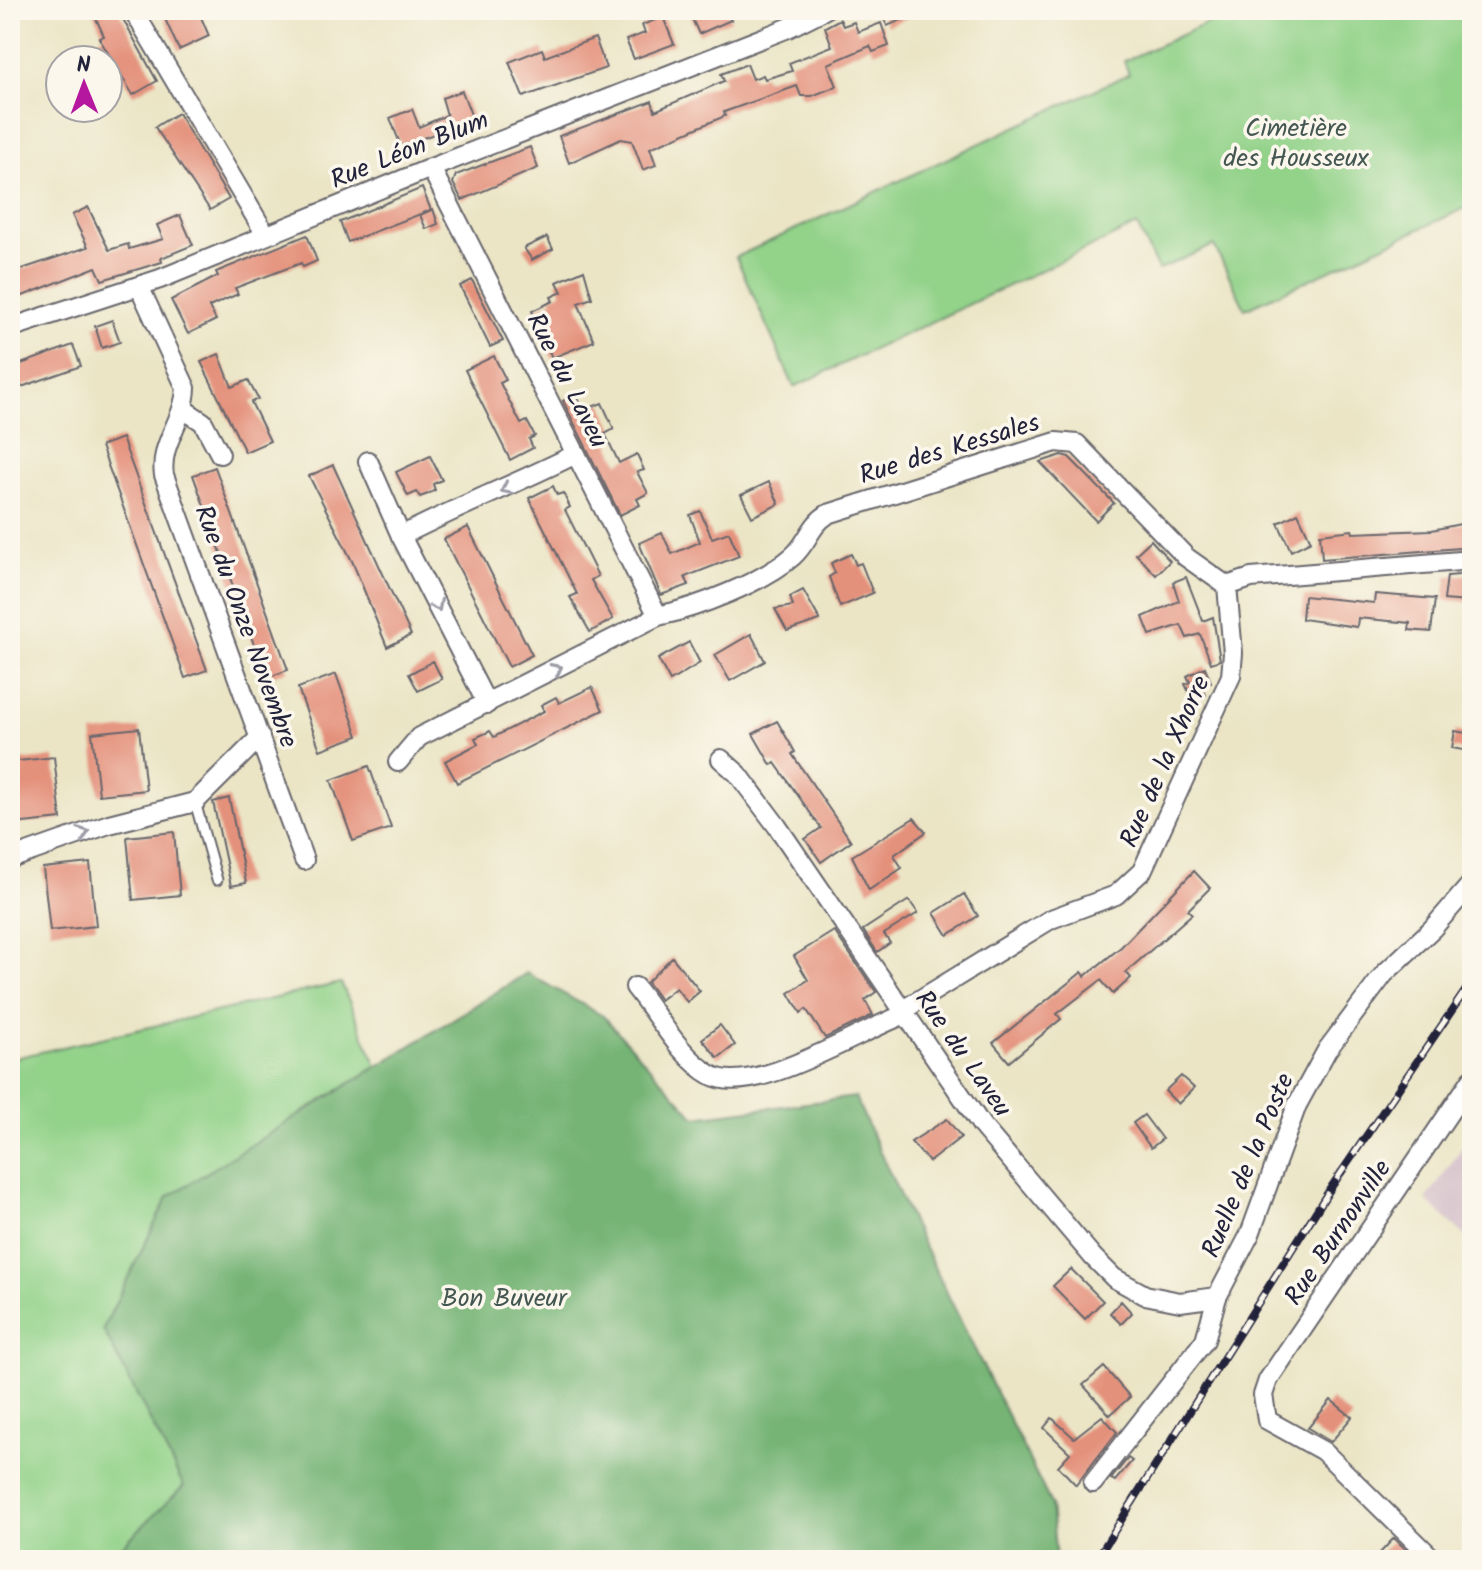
<svg xmlns="http://www.w3.org/2000/svg" width="1482" height="1570" font-family="Kalam,sans-serif">
  <style>
    .industrial { fill: #d2bdc8 }
    .green { fill: #92d289; stroke: #5a7a62; stroke-width: 2 }
    .forest { fill: #75b475; stroke: #4c6b58; stroke-width: 2 }
    .building { fill: #e4917b }
    .lines { fill: none; stroke-linecap: round; stroke-linejoin: round }
    .service-casing { stroke: #68666c; stroke-width: 13 }
    .minor-casing { stroke: #68666c; stroke-width: 22 }
    .service { stroke: #fff; stroke-width: 9 }
    .minor { stroke: #fff; stroke-width: 18 }
    .rail-casing { stroke: #22223b; stroke-width: 8 }
    .rail { stroke: #fbf7ec; stroke-width: 5; stroke-dasharray: 15; stroke-linecap: butt }
    .oneway { stroke: #9c9ca7 }
    .labels { text-anchor: middle; stroke-width: 7; stroke-linejoin: round; paint-order: stroke }
    .park-label { font-size: 26px; fill: #445752; stroke: #fbf7ec }
    .street-label { font-size: 26px; fill: #22223b; stroke: #fbf7ec }
  </style>
  <rect width="100%" height="100%" fill="#fbf7ec"/>
  <filter id="ink" filterUnits="userSpaceOnUse"><feTurbulence type="fractalNoise" baseFrequency=".0125" numOctaves="2"/><feDisplacementMap in="SourceGraphic" scale="16" xChannelSelector="R" yChannelSelector="G"/><feConvolveMatrix kernelMatrix="1 2 1 2 8 2 1 2 1" color-interpolation-filters="sRGB"/></filter>
  <filter id="wash" filterUnits="userSpaceOnUse"><feTurbulence type="fractalNoise" baseFrequency=".006" numOctaves="4" result="noise"/><feDisplacementMap in="SourceGraphic" scale="32" xChannelSelector="R" yChannelSelector="G"/><feGaussianBlur stdDeviation="1.8" result="paint"/><feColorMatrix in="noise" values="0 0 0 0 0 0 0 0 0 0 0 0 0 0 0 0 0 1.4 0 .05"/><feComposite in="paint" operator="in"/></filter>
  <g filter="url(#wash)">
    <rect width="100%" height="100%" fill="#ebe5c6"/>
    <polygon class="industrial" points="1472,1133 1472,1242 1426,1200"/>
    <g class="green">
      <polygon points="1236,10 1472,10 1472,205 1245,309 1214,245 1158,270 1137,225 794,387 736,257 1129,74 1124,61"/>
      <polygon points="341,983 377,1066 168,1197 103,1329 184,1486 108,1560 10,1560 10,1281 14,1279 10,1220 10,1059"/>
    </g>
    <polygon class="forest" points="527,973 603,1016 695,1117 855,1097 912,1222 1051,1504 1056,1560 108,1560 184,1486 103,1329 168,1197"/>
    <g id="blocks">
      <g class="building">
        <polygon points="92,10 118,10 157,81 133,95 99,38 104,36"/>
        <polygon points="161,10 198,10 209,36 179,50"/>
        <polygon points="688,10 726,10 731,20 699,34"/>
        <polygon points="880,10 924,10 924,11 887,26"/>
        <polygon points="663,17 674,44 634,59 626,40 645,33 642,25"/>
        <polygon points="840,19 843,26 854,22 858,32 881,23 889,46 873,52 870,46 828,64 837,86 812,96 801,96 797,86 724,112 725,116 650,148 656,165 643,170 632,141 621,139 569,163 559,136 652,101 655,111 724,81 721,74 747,64 753,79 763,75 765,79 792,71 789,63 832,46 825,27"/>
        <polygon points="595,38 606,68 523,97 509,62 542,49 545,57"/>
        <polygon points="462,91 473,120 401,146 390,118 412,109 419,127 447,115 442,98"/>
        <polygon points="178,113 229,199 210,210 155,127"/>
        <polygon points="530,147 538,168 462,200 453,183 456,175"/>
        <polygon points="422,188 431,210 348,242 340,222"/>
        <polygon points="88,207 109,250 128,244 129,249 163,239 157,225 180,215 193,245 161,258 162,262 102,280 96,267 10,301 10,273 88,247 72,215"/>
        <polygon points="433,209 438,224 426,229 420,215"/>
        <polygon points="307,235 317,261 303,267 301,263 235,288 238,294 209,307 216,320 188,334 171,300 218,276 216,272"/>
        <polygon points="547,237 553,249 532,260 524,248"/>
        <polygon points="584,270 592,298 578,303 594,341 552,358 532,311 553,301 551,297 562,292 557,282"/>
        <polygon points="472,280 503,341 490,347 460,286"/>
        <polygon points="112,320 120,342 102,348 95,326"/>
        <polygon points="73,345 81,366 10,391 10,368"/>
        <polygon points="219,354 232,387 248,380 258,399 251,402 270,441 245,452 201,362"/>
        <polygon points="494,356 506,380 500,383 521,424 527,421 535,436 529,439 533,448 510,460 465,370"/>
        <polygon points="575,394 584,410 602,403 614,429 605,434 619,463 637,454 644,470 637,472 648,493 637,499 640,505 620,515 563,401"/>
        <polygon points="122,438 207,670 185,678 101,446"/>
        <polygon points="1062,455 1069,457 1114,503 1096,521 1040,462"/>
        <polygon points="430,456 442,480 433,484 435,490 428,494 420,497 417,492 408,496 396,472"/>
        <polygon points="333,465 411,635 387,647 353,563 309,476"/>
        <polygon points="215,467 288,670 266,678 193,475"/>
        <polygon points="769,482 779,504 752,517 741,495"/>
        <polygon points="553,486 557,495 563,493 570,507 565,510 598,576 591,580 613,619 590,632 570,597 577,594 529,498"/>
        <polygon points="700,511 712,538 729,532 739,556 685,577 689,585 661,595 639,543 662,533 672,554 700,542 690,515"/>
        <polygon points="1298,513 1311,541 1291,551 1278,523"/>
        <polygon points="1465,523 1472,524 1472,547 1322,559 1320,534 1352,530 1353,533 1432,530"/>
        <polygon points="468,527 532,655 509,667 444,539"/>
        <polygon points="1151,540 1170,561 1156,575 1136,554"/>
        <polygon points="851,554 856,565 861,563 873,593 840,607 829,577 835,573 831,563"/>
        <polygon points="1472,574 1472,596 1468,602 1444,600 1447,576"/>
        <polygon points="1186,577 1203,621 1213,617 1220,660 1211,663 1200,634 1187,638 1181,625 1150,635 1143,617 1179,601 1173,582"/>
        <polygon points="803,590 820,620 787,631 775,609 793,606 790,597"/>
        <polygon points="1375,594 1435,599 1431,632 1409,630 1410,623 1358,618 1357,627 1302,619 1304,596 1374,603"/>
        <polygon points="751,634 765,661 730,681 715,655"/>
        <polygon points="689,642 700,663 670,681 658,659"/>
        <polygon points="433,661 442,679 418,691 409,674"/>
        <polygon points="1205,667 1211,682 1202,686 1206,695 1193,701 1185,684 1190,682 1187,676"/>
        <polygon points="336,674 358,736 320,750 298,688"/>
        <polygon points="592,687 603,710 457,783 445,761 478,744 475,738 490,731 494,737 544,711 541,705 556,697 559,703"/>
        <polygon points="777,721 795,752 792,754 851,841 821,862 805,839 821,828 775,763 771,765 753,734"/>
        <polygon points="139,728 146,790 99,795 92,733"/>
        <polygon points="1455,731 1472,734 1469,751 1452,748"/>
        <polygon points="54,757 61,819 14,824 10,762"/>
        <polygon points="369,766 391,828 353,841 331,780"/>
        <polygon points="229,798 246,883 231,886 213,802"/>
        <polygon points="914,818 926,832 894,855 902,868 869,890 852,856"/>
        <polygon points="174,832 180,895 133,900 127,837"/>
        <polygon points="90,863 96,926 50,931 43,868"/>
        <polygon points="1194,871 1210,888 1188,910 1192,914 1126,972 1131,978 1113,994 1101,980 1057,1014 1061,1019 1009,1062 993,1043 1082,972 1085,976 1121,947"/>
        <polygon points="964,894 978,916 948,935 934,913"/>
        <polygon points="909,900 918,913 884,934 890,943 877,952 863,930"/>
        <polygon points="834,931 876,992 865,1000 873,1015 825,1038 806,1009 801,1013 789,993 808,980 794,956"/>
        <polygon points="672,957 700,991 687,1002 676,988 660,1000 647,982"/>
        <polygon points="720,1025 735,1045 718,1058 702,1039"/>
        <polygon points="1181,1076 1194,1088 1178,1104 1165,1091"/>
        <polygon points="1144,1115 1162,1139 1151,1148 1133,1123"/>
        <polygon points="947,1119 961,1137 929,1162 911,1142"/>
        <polygon points="1071,1269 1103,1301 1085,1319 1053,1286"/>
        <polygon points="1121,1301 1132,1313 1121,1324 1110,1313"/>
        <polygon points="1104,1367 1130,1397 1110,1415 1083,1385"/>
        <polygon points="1331,1400 1352,1417 1331,1442 1308,1428"/>
        <polygon points="1102,1416 1117,1432 1076,1485 1058,1466 1070,1453 1044,1428 1052,1418 1074,1438"/>
        <polygon points="1128,1458 1132,1461 1115,1481 1111,1479"/>
        <polygon points="1394,1538 1417,1560 1388,1560 1380,1553"/>
      </g>
    </g>
  </g>
  <g filter="url(#ink)">
    <use href="#blocks" fill-opacity="0" stroke="#68666c" stroke-width="2"/>
    <g class="lines">
      <g class="service-casing">
        <polyline id="service" points="195,802 217,880"/>
      </g>
      <g class="minor-casing">
        <g id="minor">
          <polyline points="133,10 266,235"/>
          <polyline points="431,168 658,616"/>
          <path d="M 139,286 L 186,388 C 185,420 159,443 164,475 L 304,860"/>
          <polyline points="10,328 160,279 431,168 788,28 824,10"/>
          <polyline points="183,409 203,422 220,454"/>
          <polyline points="368,461 401,536 487,704"/>
          <path d="M 401,536 C 459,506 518,483 576,454"/>
          <polyline points="721,759 738,774 777,826 982,1126 1093,1257 1114,1278 1145,1295 1180,1302 1217,1297"/>
          <path d="M 398,762 L 419,737 L 658,616 C 696,608 764,582 793,556 C 808,543 810,525 828,514 L 1056,442 L 1077,444 L 1186,557 L 1227,586 L 1251,578 L 1472,560"/>
          <polyline points="10,859 109,824 195,802 260,737"/>
          <path d="M 635,987 C 657,1014 680,1057 711,1075 C 753,1099 862,1029 906,1014"/>
          <polyline points="903,1010 1051,919 1116,895 1142,871 1231,676 1233,653 1227,586"/>
          <polyline points="1093,1483 1205,1340 1217,1297 1250,1234 1297,1105 1327,1050 1384,974 1432,929 1472,883"/>
          <polyline points="1434,1560 1323,1451 1267,1420 1263,1395 1268,1380 1472,1079"/>
        </g>
      </g>
      <use href="#service" class="service"/>
      <use href="#minor" class="minor"/>
      <g class="rail-casing">
        <polyline id="rail" points="1096,1560 1332,1186 1472,981"/>
      </g>
      <use href="#rail" class="rail"/>
    </g>
    <defs><path id="oneway-chevron" d="M-2-3.5L2.5 0L-2 3.5" fill="none" stroke-width="1.6" stroke-linecap="round" stroke-linejoin="round" transform="scale(2)"/></defs>
    <g class="oneway">
      <use href="#oneway-chevron" transform="translate(506 489) rotate(154)"/>
      <use href="#oneway-chevron" transform="translate(437 606) rotate(63)"/>
      <use href="#oneway-chevron" transform="translate(557 669) rotate(-27)"/>
      <use href="#oneway-chevron" transform="translate(84 833) rotate(-20)"/>
    </g>
  </g>
  <g class="labels">
    <g class="park-label">
      <text x="1296" y="136">Cimetière<tspan x="1296" dy="30">des Housseux</tspan></text>
      <text x="504" y="1306">Bon Buveur</text>
    </g>
    <g class="street-label">
      <text transform="translate(409 149) rotate(-22)" y="9">Rue Léon Blum</text>
      <text transform="translate(568 380) rotate(63)" y="9">Rue du Laveu</text>
      <text transform="translate(949 448) rotate(-17)" y="9">Rue des Kessales</text>
      <text transform="translate(247 626) rotate(70)" y="9">Rue du Onze Novembre</text>
      <text transform="translate(1164 761) rotate(-66)" y="9">Rue de la Xhorre</text>
      <text transform="translate(964 1053) rotate(55)" y="9">Rue du Laveu</text>
      <text transform="translate(1247 1165) rotate(-67)" y="9">Ruelle de la Poste</text>
      <text transform="translate(1337 1232) rotate(-56)" y="9">Rue Burnonville</text>
    </g>
  </g>
  <rect width="1482" height="1570" fill="none" stroke="#fbf7ec" stroke-width="40"/>
  <g transform="translate(84 84) rotate(359)"><circle r="38" fill="#fbf7ec" stroke="#a4a2a5" stroke-width="2"/>
  <path d="M0-6L14 30L0 20L-14 30Z" fill="#b5179e"/>
  <text y="-12" font-size="22" font-weight="bold" text-anchor="middle" fill="#22223b">N</text>
  </g>
</svg>
